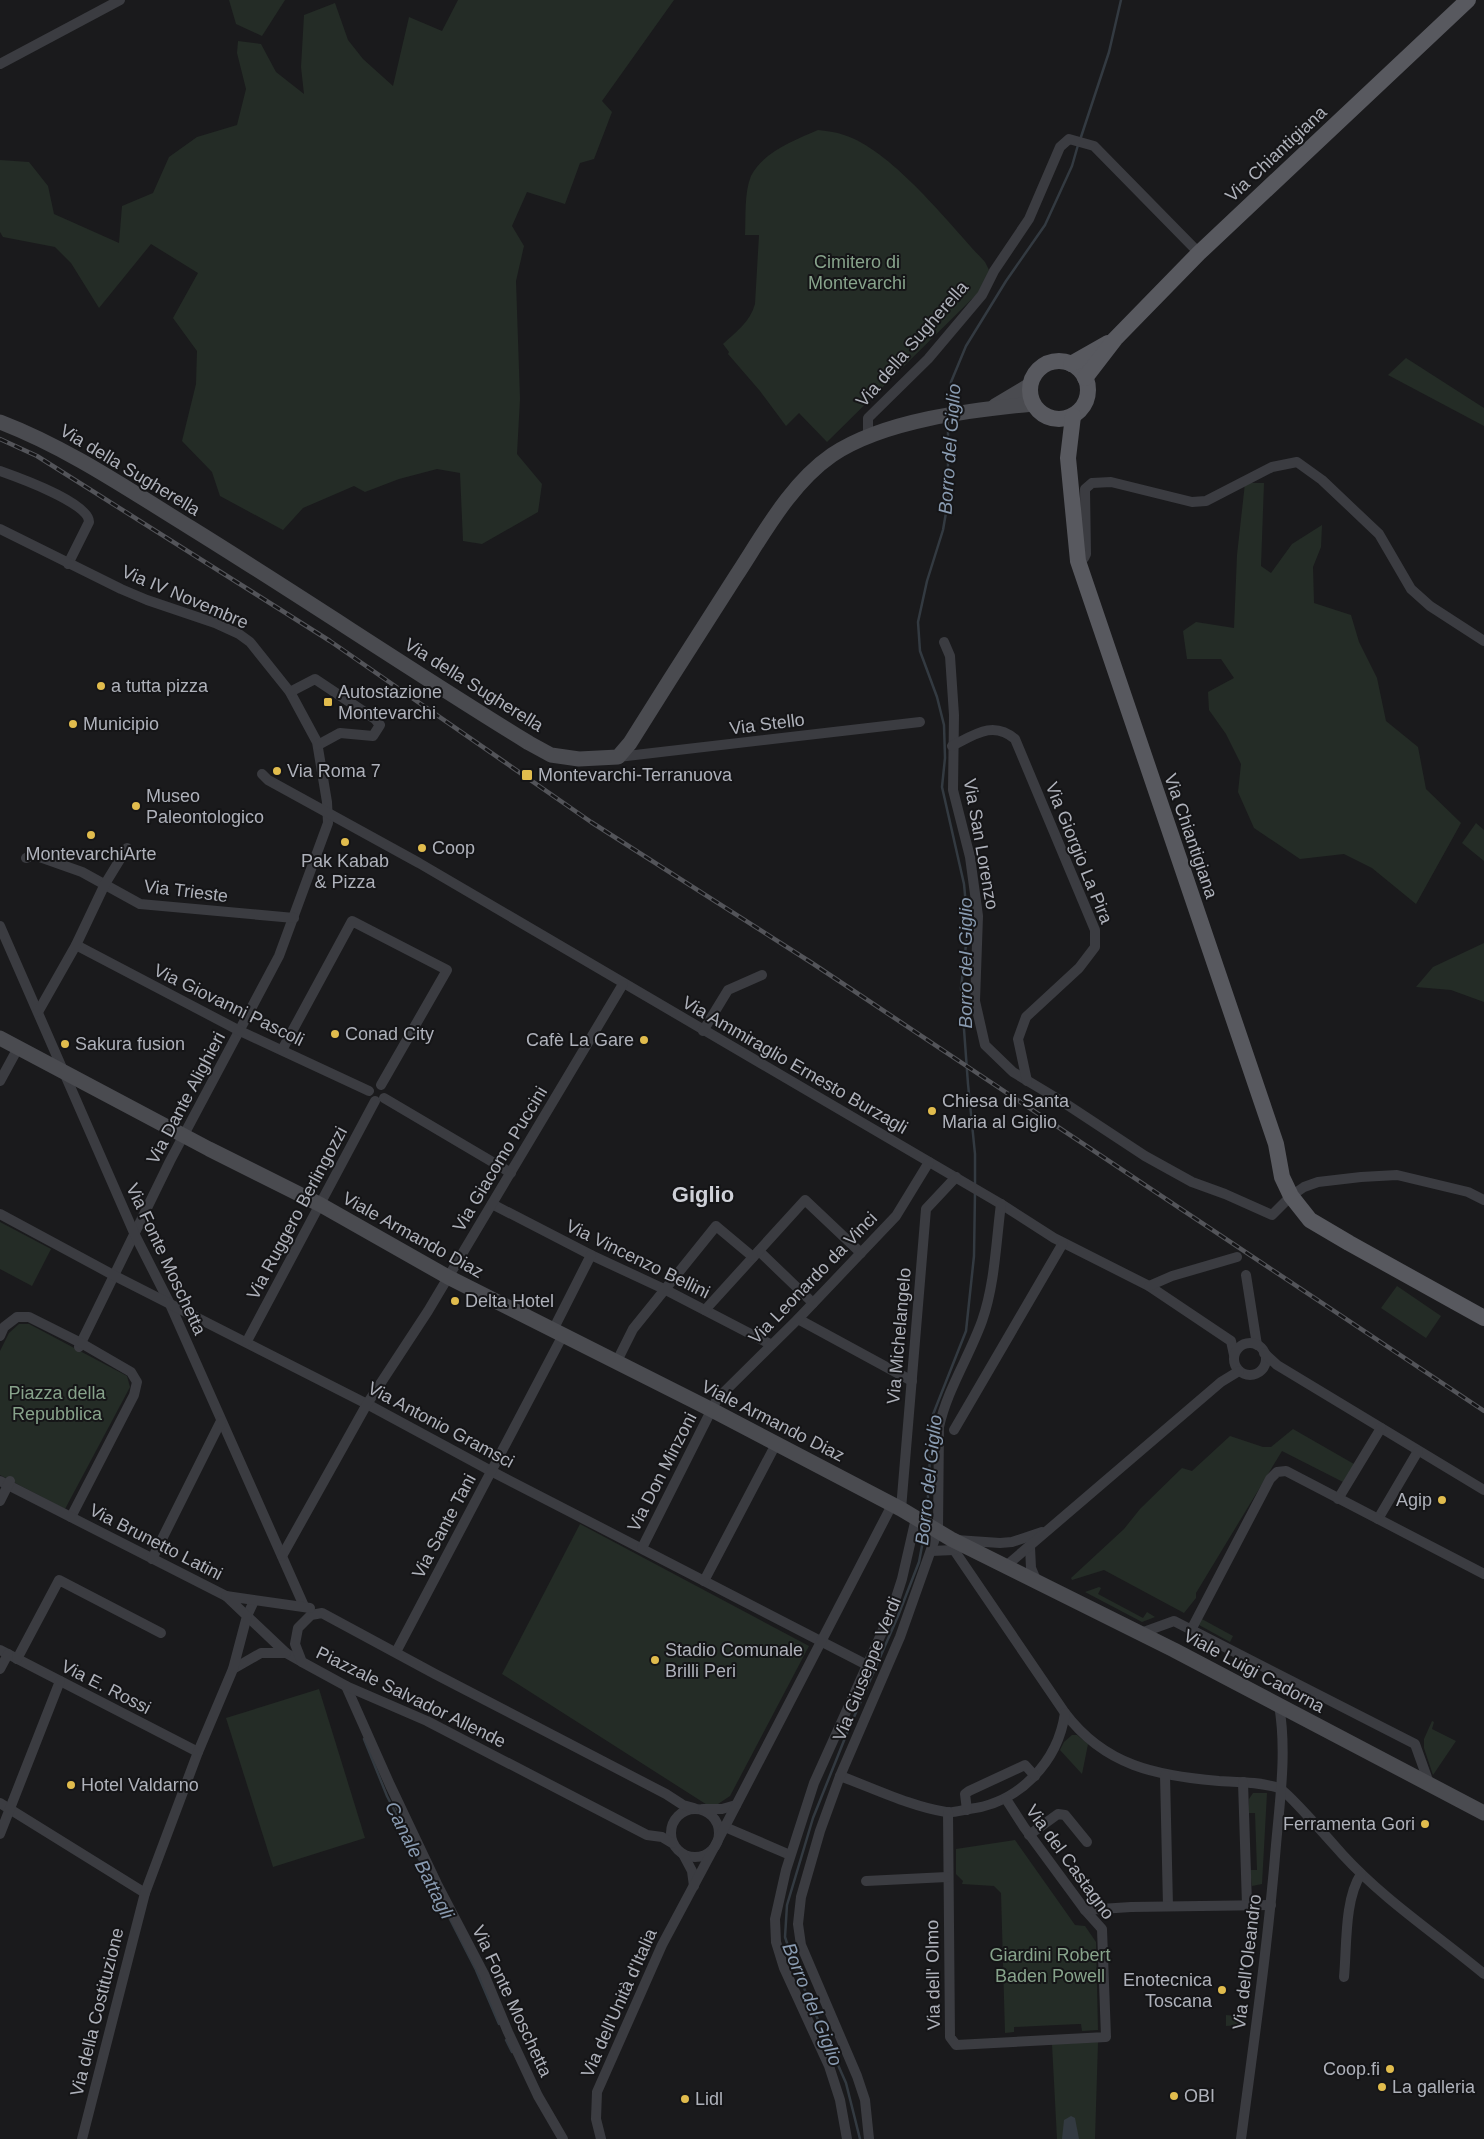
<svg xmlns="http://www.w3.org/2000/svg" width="1484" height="2139" font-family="Arial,sans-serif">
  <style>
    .green { fill: #242c26 }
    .water { fill: #333a41 }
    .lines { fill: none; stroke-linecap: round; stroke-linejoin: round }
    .stream { stroke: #333a41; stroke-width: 2.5 }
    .street { stroke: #3b3c41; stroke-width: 10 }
    .secondary { stroke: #4a4b50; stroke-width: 15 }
    .primary { stroke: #58595f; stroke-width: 16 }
    .rail-casing { stroke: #535459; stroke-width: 4.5 }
    .rail { stroke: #151517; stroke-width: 2.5; stroke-dasharray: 8; stroke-linecap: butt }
    .poi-dot { fill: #e1bc4d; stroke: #151517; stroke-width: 2 }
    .labels { text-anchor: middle; stroke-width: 4; stroke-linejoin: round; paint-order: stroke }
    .street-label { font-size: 18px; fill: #aeb1ba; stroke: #151517 }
    .park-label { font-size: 18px; fill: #87a38b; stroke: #151517 }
    .poi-label { font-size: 18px; fill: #aeb1ba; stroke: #151517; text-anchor: start }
    .water-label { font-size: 19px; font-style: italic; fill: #899bb1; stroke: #151517 }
    .district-label { font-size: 22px; font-weight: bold; fill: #ced0d7; stroke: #151517 }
  </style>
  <rect width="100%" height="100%" fill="#1a1a1c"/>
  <g class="green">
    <polygon points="229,0 285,0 262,36 236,24"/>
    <polygon points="458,0 674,0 602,101 612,112 594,159 580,163 565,204 527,192 512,226 524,246 516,281 520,399 517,454 542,484 538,512 482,544 463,541 460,473 437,469 399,479 365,492 354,486 303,508 283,530 220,496 212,472 182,441 196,384 197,351 173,318 198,273 151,244 99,308 71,263 55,247 3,237 0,232 0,160 29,162 48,186 54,214 119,243 122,206 153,193 169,157 197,137 237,125 246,89 237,53 238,41 261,44 276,72 304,94 301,67 304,15 335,3 348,40 363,59 393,86 409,17 442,31"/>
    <path d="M 818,130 C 826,131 836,132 844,135 C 892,150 950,225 985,262 L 989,270 L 978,293 L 827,442 L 799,413 L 786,426 L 760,391 L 728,354 L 729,352 L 723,344 C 736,332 750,322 755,304 L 759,235 L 745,235 C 746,217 744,193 751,176 C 763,152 795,140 818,130 Z"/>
    <polygon points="1406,358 1484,408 1484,426 1388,375"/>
    <polygon points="1245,483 1264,483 1261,566 1271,573 1292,544 1322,525 1321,547 1313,567 1314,603 1351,615 1359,642 1377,678 1386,721 1418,747 1426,789 1461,823 1416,904 1372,868 1344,854 1300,859 1254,828 1238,792 1241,764 1226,734 1209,710 1208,692 1234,678 1221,659 1187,659 1183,631 1196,622 1234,628 1237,555"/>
    <polygon points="1476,823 1484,830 1484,861 1462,843"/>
    <polygon points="1484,943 1484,1002 1451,990 1416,987 1433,967"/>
    <polygon points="0,1222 51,1249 32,1286 0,1269"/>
    <polygon points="1397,1286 1441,1316 1426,1338 1381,1308"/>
    <polygon points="19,1324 29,1324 127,1376 130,1387 65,1509 0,1475 0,1351 9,1333"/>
    <polygon points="1293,1429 1354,1464 1343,1482 1282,1451 1196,1593 1196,1598 1184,1613 1104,1570 1072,1580 1071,1578 1124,1529 1140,1509 1182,1468 1192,1471 1230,1436 1263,1447 1271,1447"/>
    <polygon points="580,1524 809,1646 730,1796 712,1808 502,1674"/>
    <polygon points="1099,1587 1101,1588 1098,1594 1143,1618 1147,1612 1155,1617 1142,1622 1085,1592"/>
    <polygon points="1200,1618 1233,1636 1230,1642 1199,1625"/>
    <polygon points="319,1689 365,1838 273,1867 226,1718"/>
    <polygon points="1432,1721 1434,1722 1432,1729 1456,1741 1433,1775 1424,1748 1424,1739"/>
    <polygon points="1072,1735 1077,1735 1088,1744 1082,1774 1060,1750 1064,1742"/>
    <polygon points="1253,1793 1267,1793 1262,1884 1252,1886 1250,1870 1257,1870 1255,1813 1249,1813 1249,1799"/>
    <polygon points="1015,1840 1075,1925 1085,1926 1096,1942 1098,2030 1082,2031 1081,2024 1079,2024 1014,2027 1014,2032 1005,2033 1001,1893 994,1886 962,1884 963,1881 956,1874 956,1849"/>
    <polygon points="1226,2015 1247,2017 1247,2019 1240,2025 1226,2026"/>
    <polygon points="1098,2042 1095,2139 1057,2139 1052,2044"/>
  </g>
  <polygon class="water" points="1071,2116 1075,2118 1079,2139 1062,2139 1064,2120"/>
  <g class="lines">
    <g class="stream">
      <polyline points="1080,140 1109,52 1121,0"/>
      <polyline points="949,409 951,382 966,346 1006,281 1045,225 1072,166 1078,145"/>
      <polyline points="948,419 948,501 943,530 927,581 918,622 920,651 937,697 944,725 945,758 942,787 964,884 968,927 961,988 968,1084 975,1154 975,1184"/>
      <polyline points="927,1517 932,1417 966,1331 974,1256 975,1192"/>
      <polyline points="364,1739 387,1796 476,1970 499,2024"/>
      <polyline points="506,2040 512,2052"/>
      <polyline points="860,2139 846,2083 796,1970 785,1937 787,1905 813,1818 847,1733 898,1616 919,1562 925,1530"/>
    </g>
    <g class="street">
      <polyline points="0,64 120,0"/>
      <polyline points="868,436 868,418 928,359 982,295 994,271 1029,219 1060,147 1069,139 1094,146 1199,253"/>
      <path d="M 0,471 C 17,477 90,503 89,522 L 68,564"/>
      <polyline points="0,529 121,589 147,600 215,623 239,634 250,642 290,692 317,742 327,802 328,823 279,956 170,1161 79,1347"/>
      <polyline points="1078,561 1084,558 1086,554 1085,489 1092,483 1111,482 1192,502 1206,501 1272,467 1297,462 1322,480 1379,534 1411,589 1430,606 1484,641"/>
      <polyline points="944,642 950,656 954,715 953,790 970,857 978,916 975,1001 985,1045 1013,1072 1063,1102 1145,1156 1192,1182 1225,1194 1272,1215 1291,1196 1304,1187 1318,1182 1361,1177 1397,1175 1468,1192 1484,1200"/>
      <polyline points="290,692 315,679 375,719 380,725 373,736 340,733 318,745"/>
      <path d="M 952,746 C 974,735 993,720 1015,739 L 1095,930 L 1095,947 L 1079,968 L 1026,1017 L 1018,1039 L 1027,1081"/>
      <polyline points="618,757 920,722"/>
      <polyline points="262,774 268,780 419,863 1001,1204 1054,1238 1149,1286 1231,1341 1234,1355"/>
      <polyline points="26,858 34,855 82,872 140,904 294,918"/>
      <polyline points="0,926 135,1235 169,1302 304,1606"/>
      <polyline points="76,945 240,1031 369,1091"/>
      <polyline points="38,1012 76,945 105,884 127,848"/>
      <polyline points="703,1031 728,990 762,975"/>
      <polyline points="282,1050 352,921 447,970 381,1085"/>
      <polyline points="0,1081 18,1048"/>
      <polyline points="384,1098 511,1173"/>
      <polyline points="492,1204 591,1255 664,1289 770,1344"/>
      <polyline points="0,1214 115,1276 367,1404 491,1471 867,1665"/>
      <polyline points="759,1251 813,1303"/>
      <polyline points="1246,1275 1257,1345"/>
      <polyline points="1149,1286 1172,1276 1237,1257"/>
      <polyline points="705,1310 805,1200 861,1253"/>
      <polyline points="798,1319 912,1381"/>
      <polyline points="553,1330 591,1255"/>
      <polyline points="0,1336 4,1327 17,1317 29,1317 81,1343 131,1372 137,1382 134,1395 71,1517"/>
      <polyline points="247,1341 375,1101"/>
      <circle cx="1250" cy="1359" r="16"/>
      <polyline points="1264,1353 1277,1365 1484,1490"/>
      <polyline points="617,1361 633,1329 716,1226 753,1257"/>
      <polyline points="954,1430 1063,1243"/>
      <polyline points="0,1481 226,1596"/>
      <polyline points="1338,1499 1381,1428"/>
      <polyline points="0,1501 10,1481"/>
      <polyline points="901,1509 926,1209 956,1177"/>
      <polyline points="1378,1519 1418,1451"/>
      <path d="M 951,1539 L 954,1550 L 1065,1713 C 1105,1766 1157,1776 1219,1781 C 1238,1782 1261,1782 1279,1788 C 1287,1791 1333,1844 1342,1854 C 1384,1900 1436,1934 1484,1974"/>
      <polyline points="956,1540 1000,1543 1012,1542 1042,1532"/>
      <polyline points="1030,1547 1031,1568 1037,1582"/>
      <polyline points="642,1548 717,1399 798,1319 896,1216 929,1162"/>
      <polyline points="931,1551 954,1550"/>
      <polyline points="282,1556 367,1404 428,1311 623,984"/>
      <polyline points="152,1559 221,1421"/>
      <polyline points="1006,1566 1221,1382 1239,1371"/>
      <polyline points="704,1581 776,1444"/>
      <polyline points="254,1601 247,1616 286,1653 302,1662"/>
      <polyline points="1191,1630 1270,1479 1277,1472 1286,1471 1484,1574"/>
      <polyline points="1141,1633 1174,1621 1415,1744 1429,1783"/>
      <polyline points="0,1650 198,1752"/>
      <polyline points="396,1652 563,1335"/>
      <polyline points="17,1659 59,1580 161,1633"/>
      <polyline points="0,1669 8,1654"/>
      <polyline points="233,1669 261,1653 286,1653"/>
      <polyline points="346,1686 390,1785 437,1884 484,1974 508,2032 538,2096 563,2139"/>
      <polyline points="1165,1775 1168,1906"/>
      <path d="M 840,1776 C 873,1788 912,1807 946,1812 C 954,1813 962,1810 969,1809 C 1019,1803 1058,1762 1065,1713"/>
      <polyline points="1243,1782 1247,1905"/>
      <polyline points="0,1803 145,1893"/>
      <circle cx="695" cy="1833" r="24"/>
      <polyline points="703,1809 722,1809 736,1805"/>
      <polyline points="967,1810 965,1794 969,1791 1025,1765 1035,1776"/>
      <polyline points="948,1812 950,2037 956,2045 1106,2037 1102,1929 1085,1910 1024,1827 1006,1799"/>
      <polyline points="725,1827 790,1855"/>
      <polyline points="0,1834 60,1681"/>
      <polyline points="1029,1835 1058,1814 1065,1815 1087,1842"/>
      <polyline points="672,1843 662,1837 647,1835 427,1721 346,1686 302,1662 295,1644 298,1628 311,1615 322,1613 435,1674 666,1794 683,1805 694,1808"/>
      <polyline points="683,1854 692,1871 694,1886"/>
      <polyline points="866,1881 947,1877"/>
      <polyline points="1085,1910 1131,1907 1271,1905"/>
      <path d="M 1344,1977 C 1347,1947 1344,1900 1361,1874"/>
      <polyline points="82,2139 145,1893 198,1752 233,1669 247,1616 226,1596 310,1608"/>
      <polyline points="601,2139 596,2119 597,2092 662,1945 717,1842 892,1505"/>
      <polyline points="847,2139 840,2100 829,2066 784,1968 776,1942 775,1919 786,1870 814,1783 892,1610 902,1579 916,1518"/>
      <path d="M 869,2139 L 865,2100 L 857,2076 L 801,1945 L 798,1924 L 801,1897 L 820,1831 L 840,1776 L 900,1637 L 938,1530 L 939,1427 C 947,1390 969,1357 982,1321 C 995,1284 996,1242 1001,1204"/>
      <path d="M 1241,2139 C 1254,2041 1268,1944 1276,1845 C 1280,1799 1287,1751 1279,1705"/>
    </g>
    <g class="secondary">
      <polyline points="995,406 1030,385"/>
      <path d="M 0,422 C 68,448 129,490 191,528 C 304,598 415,673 529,743 L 551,755 L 579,759 L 618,757 L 630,743 C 665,687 700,632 736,576 C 763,535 790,484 832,455 C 884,420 971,410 1033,404"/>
      <polyline points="0,1038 209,1149 321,1205 448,1277 712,1410 901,1509 951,1539 1174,1650 1484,1813"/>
    </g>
    <g class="primary">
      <circle cx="1059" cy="390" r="29"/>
      <polyline points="1071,364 1108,343"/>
      <polyline points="1085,378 1115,339 1199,253 1468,0"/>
      <polyline points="1073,416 1068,458 1078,561 1276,1144 1282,1177 1291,1196 1310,1220 1349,1243 1484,1318"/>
    </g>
    <g class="rail-casing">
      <polyline id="rail" points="0,439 37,456 330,641 591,822 812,963 1484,1411"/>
    </g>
    <use href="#rail" class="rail"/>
  </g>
  <g class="poi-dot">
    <circle cx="101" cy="686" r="5"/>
    <rect x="323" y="697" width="10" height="10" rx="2.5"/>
    <circle cx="73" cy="724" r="5"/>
    <circle cx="277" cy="771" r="5"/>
    <rect x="521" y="769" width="12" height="12" rx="2.5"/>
    <circle cx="136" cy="806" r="5"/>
    <circle cx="91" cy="835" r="5"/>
    <circle cx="345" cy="842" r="5"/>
    <circle cx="422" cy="848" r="5"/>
    <circle cx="335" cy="1034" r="5"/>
    <circle cx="644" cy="1040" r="5"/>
    <circle cx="65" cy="1044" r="5"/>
    <circle cx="932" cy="1111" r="5"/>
    <circle cx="455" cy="1301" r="5"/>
    <circle cx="1442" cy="1500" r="5"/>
    <circle cx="655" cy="1660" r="5"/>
    <circle cx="71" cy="1785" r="5"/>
    <circle cx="1425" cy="1824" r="5"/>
    <circle cx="1222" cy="1990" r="5"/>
    <circle cx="1390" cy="2069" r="5"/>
    <circle cx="1382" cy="2087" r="5"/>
    <circle cx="1174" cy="2096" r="5"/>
    <circle cx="685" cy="2099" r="5"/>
  </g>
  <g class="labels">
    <g class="street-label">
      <text transform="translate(1276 154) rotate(-43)" y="6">Via Chiantigiana</text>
      <text transform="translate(912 344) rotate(-49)" y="6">Via della Sugherella</text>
      <text transform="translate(130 470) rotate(31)" y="6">Via della Sugherella</text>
      <text transform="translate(185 597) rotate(23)" y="6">Via IV Novembre</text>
      <text transform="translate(474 685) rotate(32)" y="6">Via della Sugherella</text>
      <text transform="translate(767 724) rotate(-7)" y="6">Via Stello</text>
      <text transform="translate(1191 836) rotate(71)" y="6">Via Chiantigiana</text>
      <text transform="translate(981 844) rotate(80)" y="6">Via San Lorenzo</text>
      <text transform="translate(1079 853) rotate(68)" y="6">Via Giorgio La Pira</text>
      <text transform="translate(186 891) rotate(7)" y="6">Via Trieste</text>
      <text transform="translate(229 1005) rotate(26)" y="6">Via Giovanni Pascoli</text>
      <text transform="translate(795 1065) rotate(30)" y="6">Via Ammiraglio Ernesto Burzagli</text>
      <text transform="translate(186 1098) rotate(-62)" y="6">Via Dante Alighieri</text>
      <text transform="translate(500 1159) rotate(-59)" y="6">Via Giacomo Puccini</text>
      <text transform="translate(297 1213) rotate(-62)" y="6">Via Ruggero Berlingozzi</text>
      <text transform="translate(413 1235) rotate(29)" y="6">Viale Armando Diaz</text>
      <text transform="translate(166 1259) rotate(65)" y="6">Via Fonte Moschetta</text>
      <text transform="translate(638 1259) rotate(26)" y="6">Via Vincenzo Bellini</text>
      <text transform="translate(813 1278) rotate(-46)" y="6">Via Leonardo da Vinci</text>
      <text transform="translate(899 1336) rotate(-85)" y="6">Via Michelangelo</text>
      <text transform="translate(773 1421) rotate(27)" y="6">Viale Armando Diaz</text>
      <text transform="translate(441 1425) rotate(28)" y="6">Via Antonio Gramsci</text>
      <text transform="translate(662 1472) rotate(-63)" y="6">Via Don Minzoni</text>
      <text transform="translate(444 1526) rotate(-62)" y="6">Via Sante Tani</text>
      <text transform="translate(156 1542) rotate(27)" y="6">Via Brunetto Latini</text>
      <text transform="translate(867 1669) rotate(-68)" y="6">Via Giuseppe Verdi</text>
      <text transform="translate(1254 1671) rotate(28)" y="6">Viale Luigi Cadorna</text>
      <text transform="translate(106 1687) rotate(27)" y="6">Via E. Rossi</text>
      <text transform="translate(411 1697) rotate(26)" y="6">Piazzale Salvador Allende</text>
      <text transform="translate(1070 1862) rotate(54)" y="6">Via del Castagno</text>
      <text transform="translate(1247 1962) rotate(-83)" y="6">Via dell'Oleandro</text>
      <text transform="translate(933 1975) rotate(-91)" y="6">Via dell' Olmo</text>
      <text transform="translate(512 2001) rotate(65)" y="6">Via Fonte Moschetta</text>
      <text transform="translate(619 2003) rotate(-66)" y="6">Via dell'Unità d'Italia</text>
      <text transform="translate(97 2012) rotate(-76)" y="6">Via della Costituzione</text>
    </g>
    <g class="park-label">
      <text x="857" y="268">Cimitero di<tspan x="857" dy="21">Montevarchi</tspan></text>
      <text x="57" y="1399">Piazza della<tspan x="57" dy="21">Repubblica</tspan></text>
      <text x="1050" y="1961">Giardini Robert<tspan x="1050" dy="21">Baden Powell</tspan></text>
    </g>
    <g class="poi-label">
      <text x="111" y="692">a tutta pizza</text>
      <text x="338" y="698">Autostazione<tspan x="338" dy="21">Montevarchi</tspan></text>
      <text x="83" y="730">Municipio</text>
      <text x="287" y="777">Via Roma 7</text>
      <text x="538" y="781">Montevarchi-Terranuova</text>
      <text x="146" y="802">Museo<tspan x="146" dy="21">Paleontologico</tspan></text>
      <text x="432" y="854">Coop</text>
      <text x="91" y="860" text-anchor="middle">MontevarchiArte</text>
      <text x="345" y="867" text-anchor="middle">Pak Kabab<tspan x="345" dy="21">&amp; Pizza</tspan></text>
      <text x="345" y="1040">Conad City</text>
      <text x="634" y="1046" text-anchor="end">Cafè La Gare</text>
      <text x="75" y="1050">Sakura fusion</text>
      <text x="942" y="1107">Chiesa di Santa<tspan x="942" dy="21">Maria al Giglio</tspan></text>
      <text x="465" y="1307">Delta Hotel</text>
      <text x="1432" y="1506" text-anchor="end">Agip</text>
      <text x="665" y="1656">Stadio Comunale<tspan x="665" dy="21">Brilli Peri</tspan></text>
      <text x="81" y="1791">Hotel Valdarno</text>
      <text x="1415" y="1830" text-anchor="end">Ferramenta Gori</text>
      <text x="1212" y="1986" text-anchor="end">Enotecnica<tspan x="1212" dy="21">Toscana</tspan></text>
      <text x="1380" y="2075" text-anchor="end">Coop.fi</text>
      <text x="1392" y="2093">La galleria</text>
      <text x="1184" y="2102">OBI</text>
      <text x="695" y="2105">Lidl</text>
    </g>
    <g class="water-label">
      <text transform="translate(949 449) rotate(-86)" y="7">Borro del Giglio</text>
      <text transform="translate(965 963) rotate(-90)" y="7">Borro del Giglio</text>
      <text transform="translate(928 1480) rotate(-84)" y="7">Borro del Giglio</text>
      <text transform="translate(420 1860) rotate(63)" y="7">Canale Battagli</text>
      <text transform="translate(813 2004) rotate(68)" y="7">Borro del Giglio</text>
    </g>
    <g class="district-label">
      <text x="703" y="1202">Giglio</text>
    </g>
  </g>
</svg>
